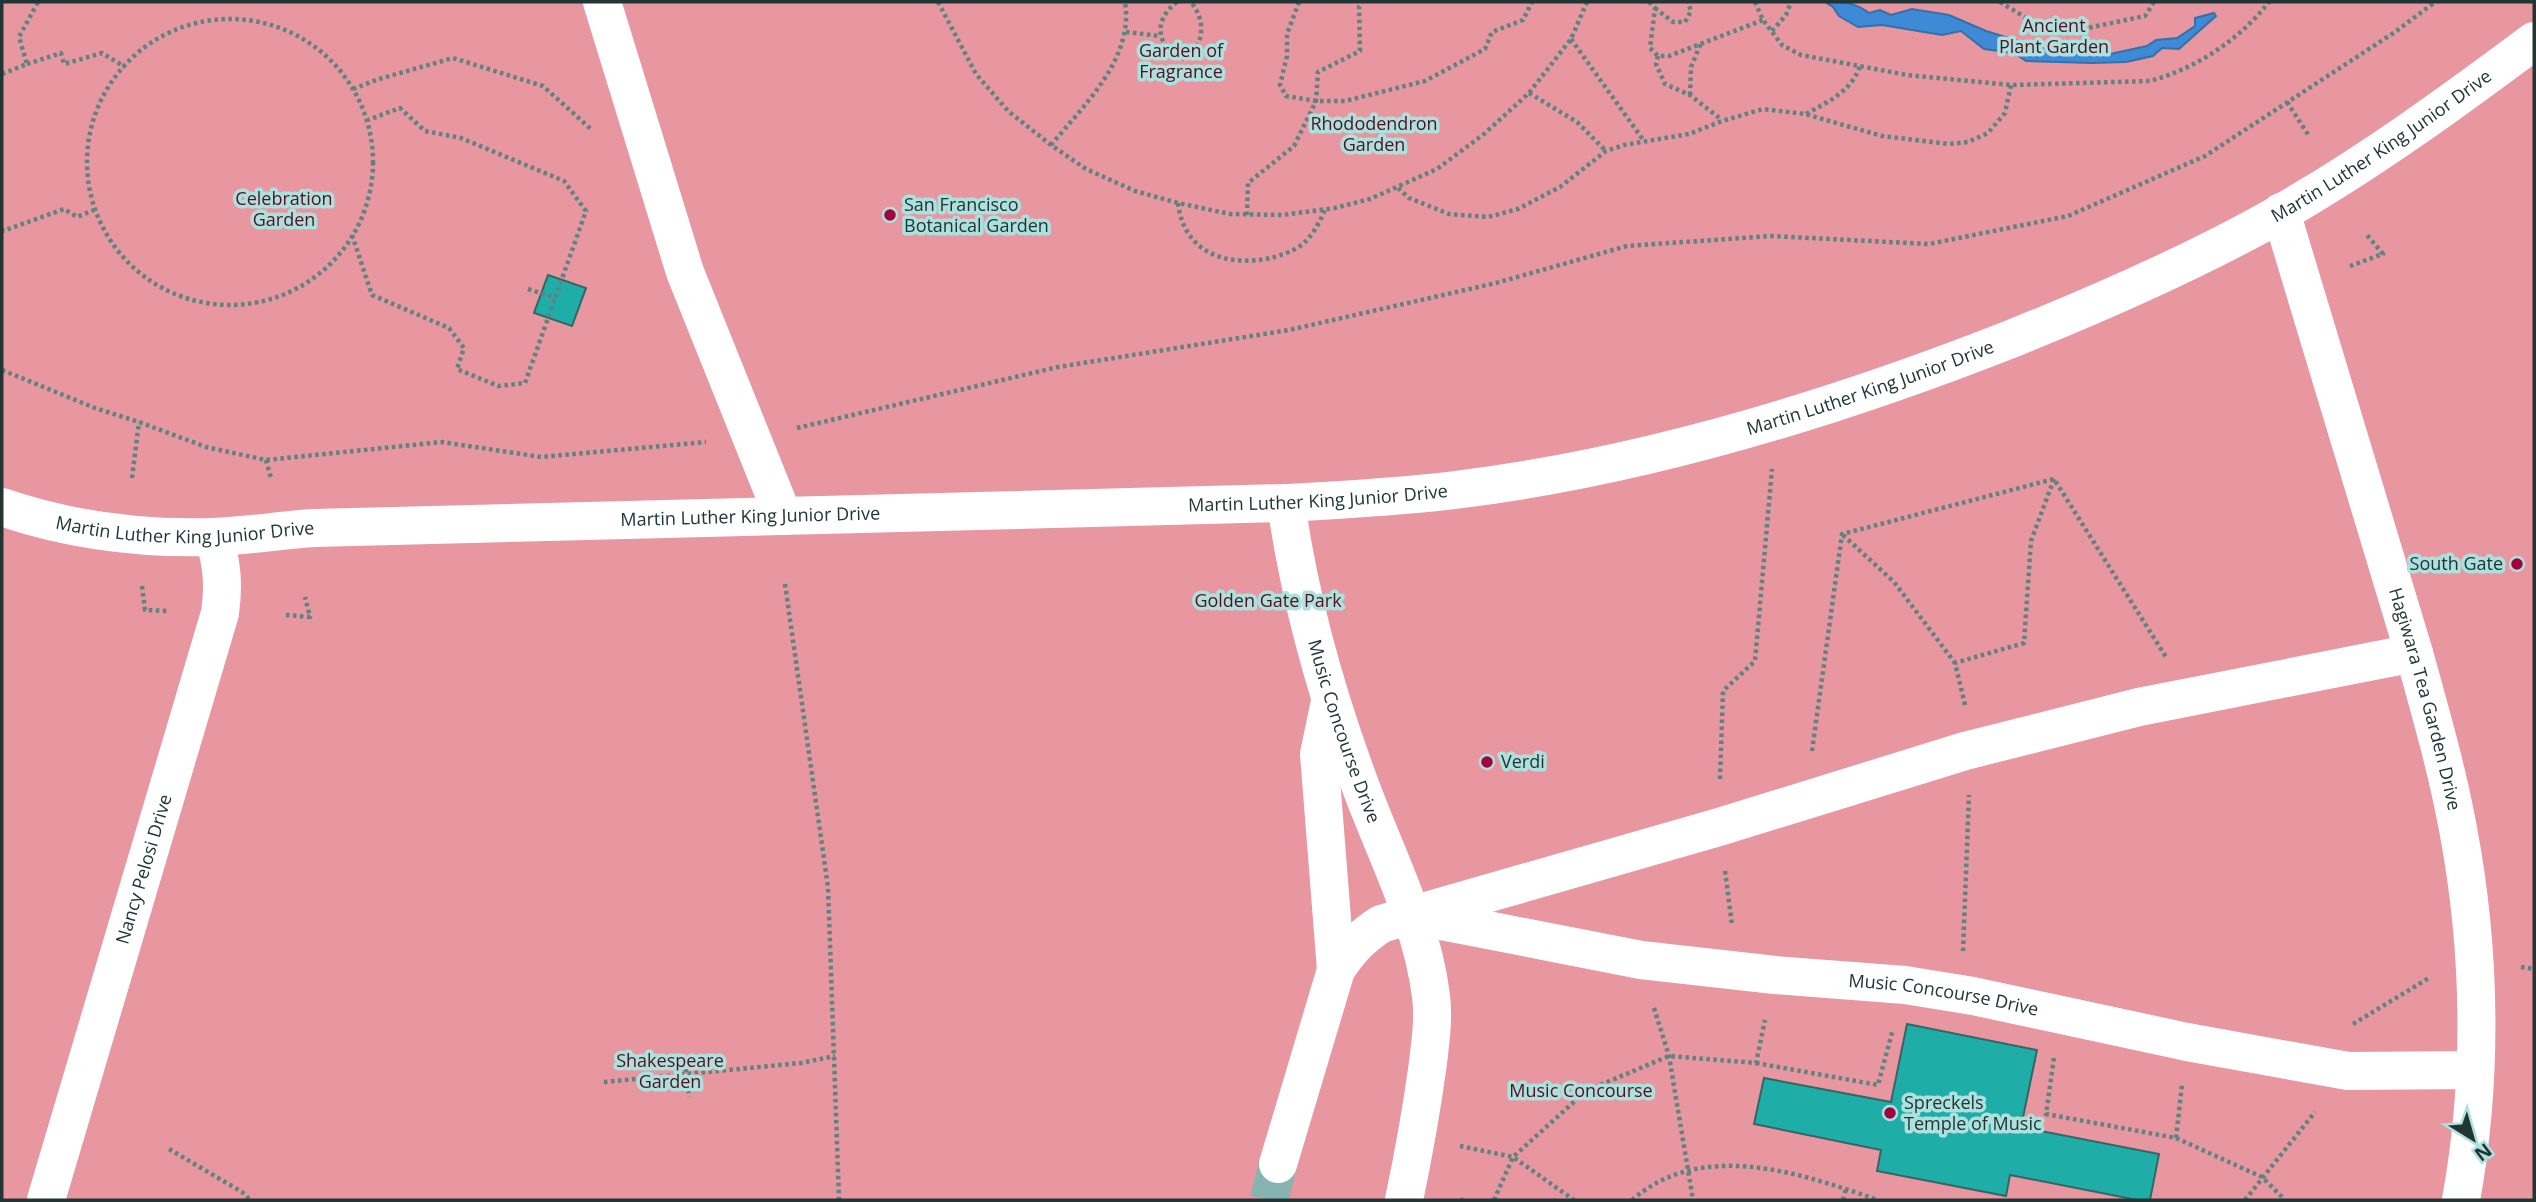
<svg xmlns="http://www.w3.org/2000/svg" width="2536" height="1202" font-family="'Open Sans',sans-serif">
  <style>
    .green { fill: #e897a1 }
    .water { fill: #3e8ad7; stroke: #3570a6; stroke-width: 2 }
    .building { fill: #1fada8; stroke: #356664; stroke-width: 2 }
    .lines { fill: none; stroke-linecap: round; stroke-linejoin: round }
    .minor-tunnel { stroke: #86b4b1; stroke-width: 38; stroke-dasharray: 38 19; stroke-linecap: butt }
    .path { stroke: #5f8380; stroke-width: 4.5; stroke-dasharray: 3.5 3.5; stroke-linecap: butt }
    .minor { stroke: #fff; stroke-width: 38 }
    .poi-dot { fill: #a1033c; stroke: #ade1dd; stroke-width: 2.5 }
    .labels { text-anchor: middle; stroke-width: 7; stroke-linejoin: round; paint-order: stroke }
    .park-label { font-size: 18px; fill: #550f21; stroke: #ade1dd }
    .street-label { font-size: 18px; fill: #203534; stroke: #ade1dd }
    .poi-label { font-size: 18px; fill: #203534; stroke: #ade1dd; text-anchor: start }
  </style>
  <rect width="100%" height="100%" fill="#a0d4d0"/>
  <rect class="green" x="2" y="2" width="2532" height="1198"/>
  <path class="water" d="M 1825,2 C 1843,2 1855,2 1869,13 L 1880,10 L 1891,15 L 1912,9 L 1949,15 L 1986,31 L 2051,51 L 2110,54 L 2147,46 L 2156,40 L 2177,38 L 2195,26 L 2195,18 L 2214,13 L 2216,16 L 2179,49 L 2162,48 L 2153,56 L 2126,62 L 2092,63 L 2026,61 L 2014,53 L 1984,49 L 1961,31 L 1942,35 L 1882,25 L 1858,27 L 1839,16 L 1833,7 Z"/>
  <g class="building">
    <polygon points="548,275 586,288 572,326 534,313"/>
    <polygon points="1907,1024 2037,1050 2021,1127 2159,1154 2150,1200 2137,1200 2010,1175 2006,1196 1877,1171 1881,1150 1754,1124 1764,1078 1891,1102"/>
  </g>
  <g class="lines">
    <polyline class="minor-tunnel" points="1269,1200 1278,1164"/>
    <g class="path">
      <polyline points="938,2 976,74 1008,111 1051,145 1086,169 1135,191 1178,203 1230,214 1282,215 1335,208 1370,199 1437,169 1484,134 1529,93 1571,39 1587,2"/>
      <path d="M 1177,2 C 1152,21 1156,48 1185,59 C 1205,44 1206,21 1191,2"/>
      <polyline points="1299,2 1287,34 1287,56 1280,85 1286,96 1316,101 1345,101 1425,81 1485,49 1492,32 1523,20 1532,2"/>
      <polyline points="1649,2 1655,8 1650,48 1658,56 1669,56 1763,20"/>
      <path d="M 1755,2 L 1763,20 L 1782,45 L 1801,55 L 1907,75 L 2011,85 L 2150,81 C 2197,68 2239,40 2269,2"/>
      <polyline points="2000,2 2041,27 2070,23 2083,29 2145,16 2154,2"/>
      <polyline points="1655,8 1673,22 1685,22 1691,11 1688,2"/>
      <circle cx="230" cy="162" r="143"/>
      <polyline points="1772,31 1786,15 1791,2"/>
      <polyline points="1126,32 1160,36"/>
      <polyline points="1571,39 1644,141"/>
      <polyline points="1658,56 1656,64 1665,84 1690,95 1722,120"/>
      <polyline points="27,64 61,53 64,64 102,53 125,67"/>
      <polyline points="2,74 27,64 19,37 38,2"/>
      <polyline points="353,89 379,79 453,58 543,86 592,130"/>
      <polyline points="1529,93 1577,122 1606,151"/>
      <polyline points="1690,95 1691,67 1701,43"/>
      <polyline points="2287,102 2309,136"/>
      <path d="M 1806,114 C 1829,101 1851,92 1860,66"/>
      <path d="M 1051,145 C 1084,105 1134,59 1125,2"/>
      <polyline points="1398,188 1409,198 1449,214 1488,217 1518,209 1560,187 1606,151 1624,145 1689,134 1722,121 1763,109 1805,114 1882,136 1949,144 1968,142 1988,133 2005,113 2011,85"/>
      <path d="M 1178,203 C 1184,254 1227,267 1271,258 C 1282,255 1297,250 1305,242 C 1314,233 1320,221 1325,210"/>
      <polyline points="1247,215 1248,183 1294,146 1316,101 1318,72 1360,51 1359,7 1362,2"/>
      <polyline points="2,229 3,231 64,209 77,217 94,210"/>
      <polyline points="352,235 372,295 449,328 464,348 457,369 498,386 525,383 586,211 564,181 461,138 425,131 400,108 368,120"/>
      <polyline points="2350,266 2383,254 2367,235"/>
      <polyline points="528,289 556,298"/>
      <polyline points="2,370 95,408 139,422 206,447 266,460 442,442 541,457 706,442"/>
      <polyline points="797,428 1058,367 1289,330 1496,283 1627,246 1771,236 1929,244 2068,216 2205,156 2395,32 2435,2"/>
      <polyline points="266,460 271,478"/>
      <polyline points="132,478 139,422"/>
      <polyline points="1843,535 1894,582 1955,663"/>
      <polyline points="785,584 828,887 839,1200"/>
      <polyline points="142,586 145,610 168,611"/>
      <polyline points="286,615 310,617 305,597"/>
      <polyline points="1965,705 1955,663 2024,643 2031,541 2054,479"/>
      <polyline points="1812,751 1842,534 2054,479 2166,657"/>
      <polyline points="1720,779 1723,691 1755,661 1772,469"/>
      <polyline points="1725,871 1732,925"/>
      <polyline points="1963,951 1969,795"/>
      <polyline points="2521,967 2534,969"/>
      <polyline points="1654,1008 1669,1056 1693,1200"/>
      <polyline points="2353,1024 2429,978"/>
      <polyline points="684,1055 689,1097"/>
      <polyline points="2054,1058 2046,1114 2176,1138 2262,1177 2285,1200"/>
      <polyline points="1756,1063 1878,1085 1893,1029"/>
      <polyline points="604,1082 801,1063 835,1056"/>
      <polyline points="2176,1138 2182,1085"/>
      <polyline points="1460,1146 1513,1157 1574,1200"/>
      <polyline points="169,1149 242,1192 250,1200"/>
      <polyline points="1460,1200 1465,1200"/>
      <polyline points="1494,1200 1513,1157 1586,1091 1669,1056 1756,1063 1765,1020"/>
      <path d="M 1632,1200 C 1702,1139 1800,1173 1878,1200"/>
      <polyline points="1843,1200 1846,1189"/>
      <polyline points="2245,1200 2315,1112"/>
    </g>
    <g class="minor">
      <polyline points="602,2 685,272 783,516"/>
      <path id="s1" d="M 2281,212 L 2414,653 C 2430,711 2447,769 2458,829 C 2481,950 2483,1079 2461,1200"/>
      <path id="s2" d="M 1286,503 C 1300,602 1327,697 1362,790 C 1387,857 1422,923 1431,996 C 1434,1020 1430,1046 1427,1070 C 1421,1113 1413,1157 1404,1200"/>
      <path id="s3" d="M 2,507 C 69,530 142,539 213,537 C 247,536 280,530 314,528 L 1286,503 C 1342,500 1399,497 1455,490 C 1645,467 1833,409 2011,339 C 2103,302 2195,262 2281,213 C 2370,162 2452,102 2534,41"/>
      <polyline points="1330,701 1319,754 1336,970"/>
      <path id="s4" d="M 1416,916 L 1641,960 L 1775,975 L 1905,985 L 1973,996 L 2187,1042 L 2348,1071 L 2475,1070"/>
      <path d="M 1278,1164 L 1336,970 C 1349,950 1361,937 1381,924 L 1719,827 L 1965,751 L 2139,707 L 2414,653"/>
      <path id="s5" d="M 46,1200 L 220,613 C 224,585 222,564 214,537"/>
    </g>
  </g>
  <g class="poi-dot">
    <circle cx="890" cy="215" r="7"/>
    <circle cx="2517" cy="564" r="7"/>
    <circle cx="1487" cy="762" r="7"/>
    <circle cx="1890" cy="1113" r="7"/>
  </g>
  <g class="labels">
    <g class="park-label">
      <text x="2054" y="32">Ancient<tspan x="2054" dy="21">Plant Garden</tspan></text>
      <text x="1181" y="57">Garden of<tspan x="1181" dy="21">Fragrance</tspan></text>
      <text x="1374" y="130">Rhododendron<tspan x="1374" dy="21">Garden</tspan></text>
      <text x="284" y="205">Celebration<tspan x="284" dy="21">Garden</tspan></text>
      <text x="1268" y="607">Golden Gate Park</text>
      <text x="670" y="1067">Shakespeare<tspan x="670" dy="21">Garden</tspan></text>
      <text x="1581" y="1097">Music Concourse</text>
    </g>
    <g class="street-label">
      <text dy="6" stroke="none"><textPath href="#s3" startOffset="2454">Martin Luther King Junior Drive</textPath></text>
      <text dy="6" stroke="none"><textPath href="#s3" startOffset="1886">Martin Luther King Junior Drive</textPath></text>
      <text dy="6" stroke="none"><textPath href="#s3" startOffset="1320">Martin Luther King Junior Drive</textPath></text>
      <text dy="6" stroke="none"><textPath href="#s3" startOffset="752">Martin Luther King Junior Drive</textPath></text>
      <text dy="6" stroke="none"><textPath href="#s3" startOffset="186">Martin Luther King Junior Drive</textPath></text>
      <text dy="6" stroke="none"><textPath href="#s1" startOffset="508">Hagiwara Tea Garden Drive</textPath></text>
      <text dy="6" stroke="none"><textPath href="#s2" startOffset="236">Music Concourse Drive</textPath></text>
      <text dy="6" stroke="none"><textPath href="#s5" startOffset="345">Nancy Pelosi Drive</textPath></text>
      <text dy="6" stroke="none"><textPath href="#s4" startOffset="534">Music Concourse Drive</textPath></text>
    </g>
    <g class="poi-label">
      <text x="904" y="211">San Francisco<tspan x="904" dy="21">Botanical Garden</tspan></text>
      <text x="2503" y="570" text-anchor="end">South Gate</text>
      <text x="1501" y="768">Verdi</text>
      <text x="1904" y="1109">Spreckels<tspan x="1904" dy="21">Temple of Music</tspan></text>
    </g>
  </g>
  <rect width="2536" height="1202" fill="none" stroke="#203534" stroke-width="7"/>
  <g transform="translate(2473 1139) rotate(143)" stroke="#ade1dd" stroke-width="5" paint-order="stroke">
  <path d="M0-5L12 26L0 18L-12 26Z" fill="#203534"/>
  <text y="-10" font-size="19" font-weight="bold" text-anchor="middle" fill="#203534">N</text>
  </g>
</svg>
